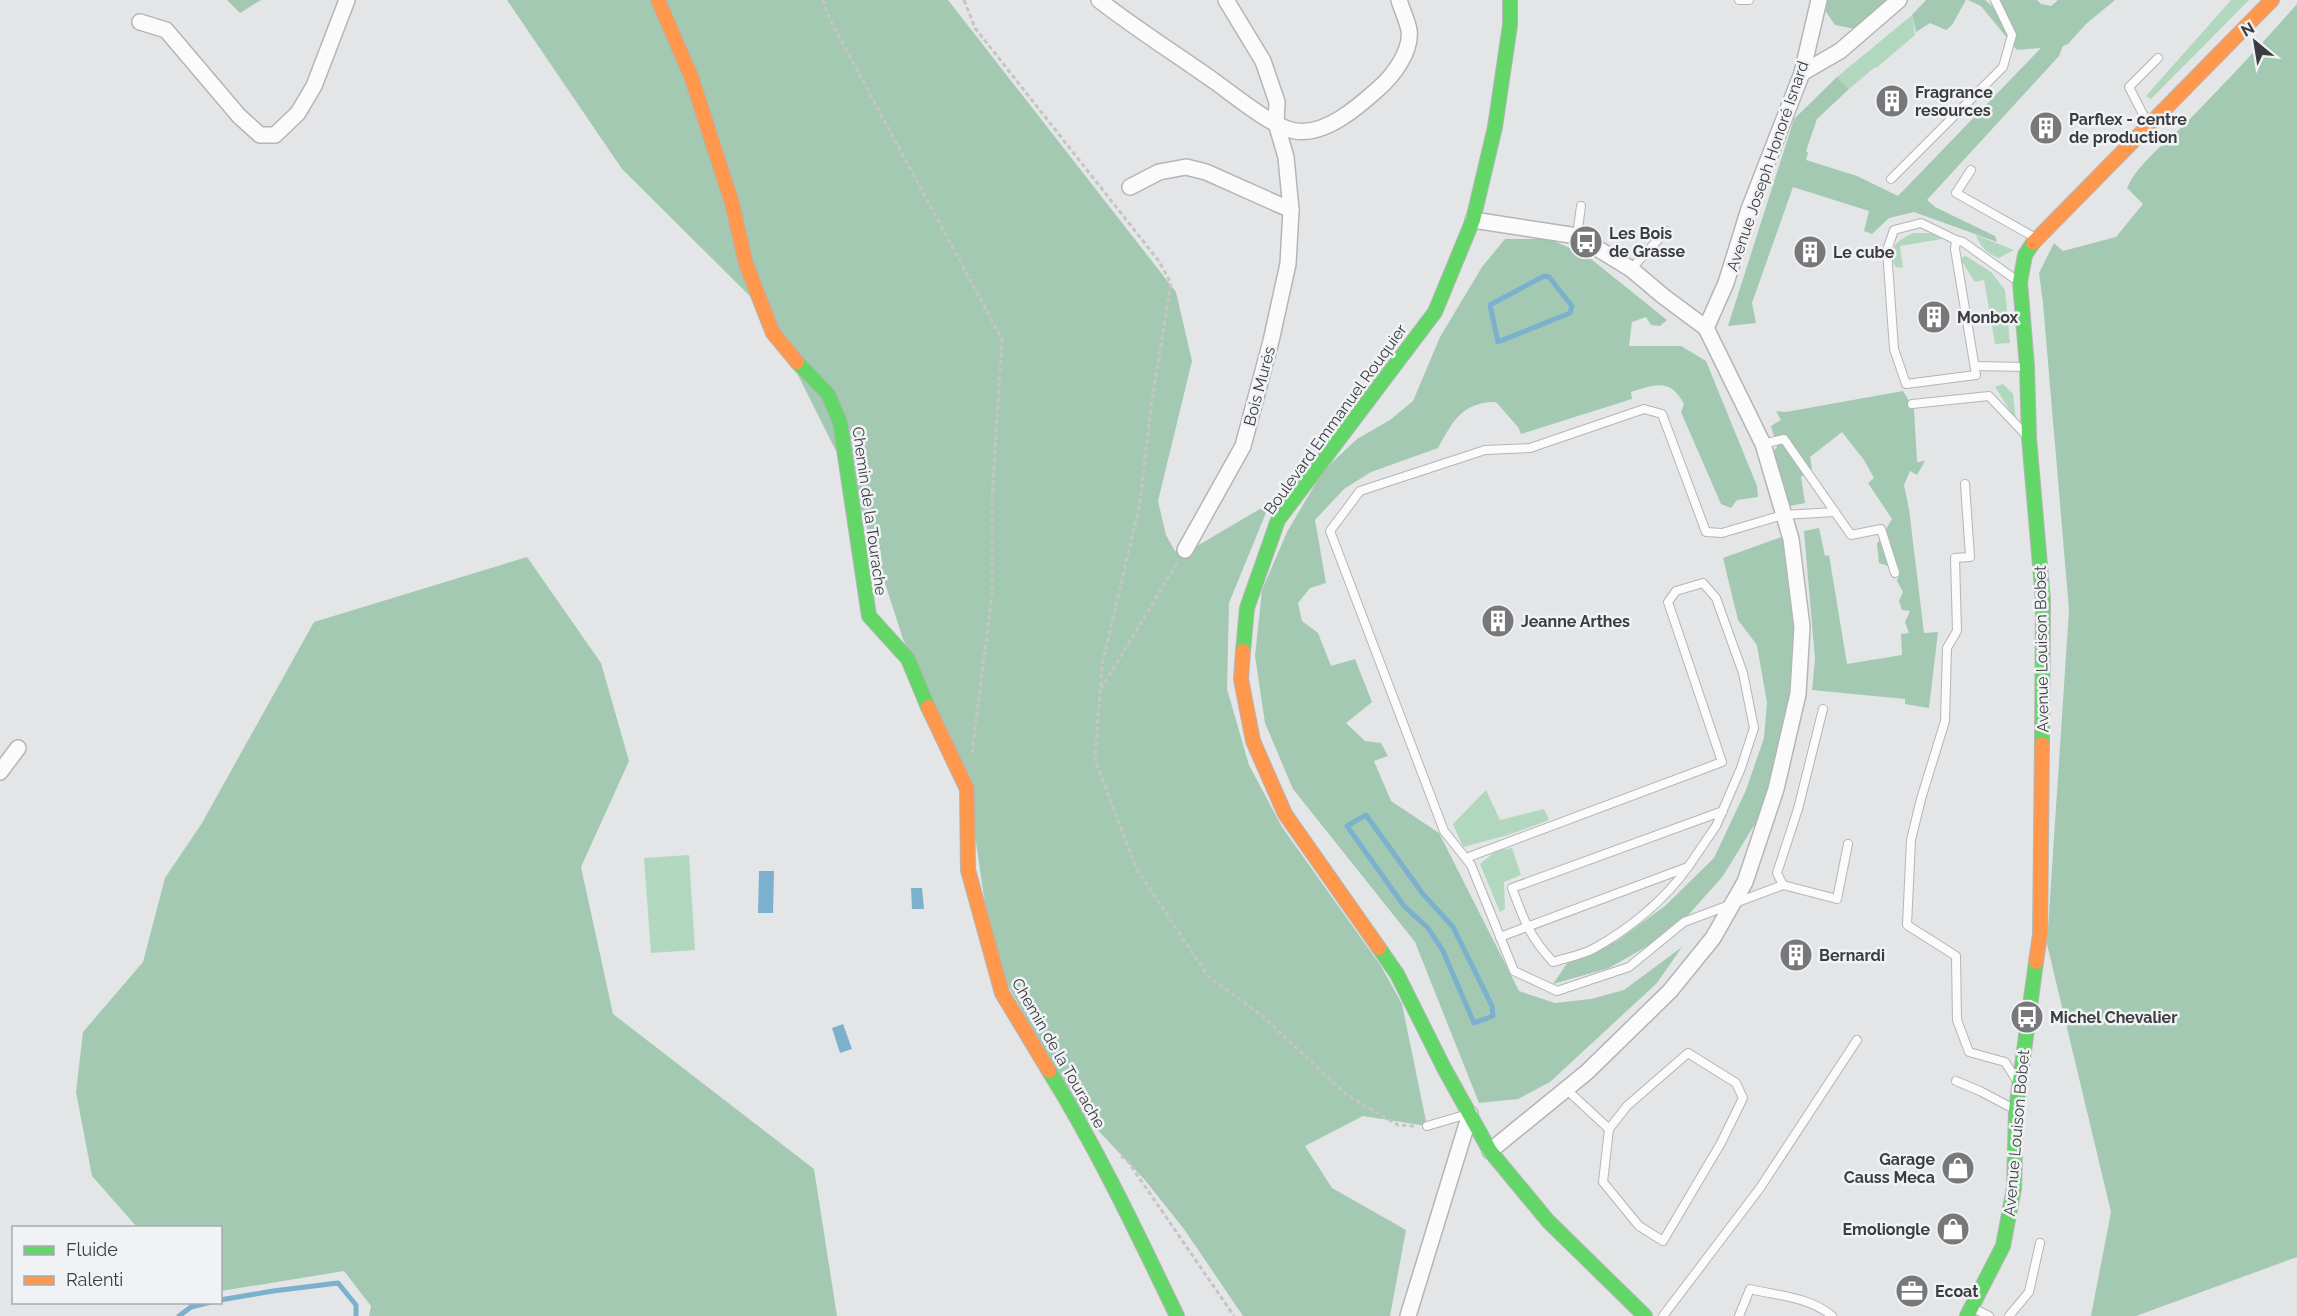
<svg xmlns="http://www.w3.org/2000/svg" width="2297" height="1316" font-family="Raleway,sans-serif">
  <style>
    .green { fill: #b1d8bf }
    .forest { fill: #a3c9b2 }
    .water { fill: #7cb1ce }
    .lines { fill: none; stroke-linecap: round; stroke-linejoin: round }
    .stream { stroke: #7cb1ce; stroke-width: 5 }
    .lane-casing { stroke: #b4b5b6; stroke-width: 10 }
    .street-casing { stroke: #b4b5b6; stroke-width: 18 }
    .fast-casing { stroke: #b4b5b6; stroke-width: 16 }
    .slow-casing { stroke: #b4b5b6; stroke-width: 16 }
    .path { stroke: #c5c5c5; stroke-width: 3; stroke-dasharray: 4.5 3; stroke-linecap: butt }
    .lane { stroke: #fbfbfb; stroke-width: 8 }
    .street { stroke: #fbfbfb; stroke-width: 15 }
    .fast { stroke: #63d668; stroke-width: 14 }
    .slow { stroke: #ff974d; stroke-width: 14 }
    .labels { text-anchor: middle; stroke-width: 5; stroke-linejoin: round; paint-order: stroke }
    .poi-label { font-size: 16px; font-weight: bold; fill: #3c3d3e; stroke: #f0f2f5; text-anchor: start }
    .street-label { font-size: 16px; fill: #3c3d3e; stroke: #f0f2f5 }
  </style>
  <rect width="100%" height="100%" fill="#e4e5e7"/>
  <g class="green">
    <polygon points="2231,0 2249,0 2151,99 2146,96"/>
    <polygon points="1912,15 1915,35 1876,68 1875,67 1849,89 1837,77"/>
    <path d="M 1914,233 L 1932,233 L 1942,239 L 1900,246 L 1903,268 L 1896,267 C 1884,250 1898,239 1914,233 Z"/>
    <path d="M 1976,235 L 2014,250 L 1999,258 C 1987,254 1980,246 1976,235 Z"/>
    <polygon points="1966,256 1991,272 2005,290 2010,343 1995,344 1984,280 1975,282 1962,262 1962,257"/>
    <polygon points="2003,384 2013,394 2016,420 1995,387"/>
    <polygon points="1486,790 1500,820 1544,809 1549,820 1508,835 1463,847 1453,824"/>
    <polygon points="1512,848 1521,875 1504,882 1505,909 1500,912 1480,864 1496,851"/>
    <polygon points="689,855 695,950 651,953 644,858"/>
  </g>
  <g class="forest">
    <polygon points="227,0 261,0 240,13"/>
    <polygon points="507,0 948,0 1176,292 1192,361 1158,501 1166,535 1175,551 1197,546 1270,503 1229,603 1227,689 1249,765 1282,827 1381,966 1402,1004 1427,1126 1363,1116 1305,1146 1332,1188 1406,1230 1390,1316 1243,1316 1184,1229 1144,1179 1074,1105 993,958 965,768 903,639 854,487 767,313 622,169"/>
    <polygon points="1824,0 1886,0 1855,29 1835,25 1822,6"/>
    <polygon points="1926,0 1966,0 1952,25 1946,30 1930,23 1916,32 1912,15"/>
    <polygon points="1968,0 1985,0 1997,10 2000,0 2037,0 2041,4 2051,6 2058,0 2115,0 2086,24 2068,44 2063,46 2059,56 1927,200 1935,207 1995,236 1997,242 1914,212 1889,218 1872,234 1864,231 1869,211 1793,187 1752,303 1756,323 1728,326 1794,119 1837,77 1849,89 1817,119 1806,151 1808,153 1806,160 1857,176 1898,196 2041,48 2017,50 1981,6"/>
    <path d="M 2297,4 L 2297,1257 L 2136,1316 L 2091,1316 L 2111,1212 L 2047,944 L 2069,610 L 2043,303 L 2039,273 L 2054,243 L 2063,251 L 2116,237 L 2143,204 L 2127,188 C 2139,162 2166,143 2186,123 C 2224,84 2261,45 2297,4 Z"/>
    <path d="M 1505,239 L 1549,239 L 1586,255 L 1667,320 L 1660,326 L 1651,325 L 1646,317 L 1632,322 L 1629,346 L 1681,346 L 1706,361 L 1757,486 L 1758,497 L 1737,500 L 1731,508 L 1721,504 L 1681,412 L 1684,404 C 1671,378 1655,384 1631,392 L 1632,399 L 1521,434 L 1518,427 L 1496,402 C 1462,402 1453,421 1438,448 L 1371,472 L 1344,489 L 1315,520 L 1326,583 L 1310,588 L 1298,603 L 1302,621 L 1318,633 L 1331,666 L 1355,659 L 1372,702 L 1346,723 L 1365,741 L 1381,743 L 1388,756 L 1374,761 L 1391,801 L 1439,833 L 1519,991 L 1555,1003 L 1591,999 L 1624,990 L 1682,947 L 1657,983 L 1550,1082 L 1518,1099 L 1479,1103 L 1415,942 L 1293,789 L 1265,723 L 1255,656 L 1262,590 L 1287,532 L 1323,471 L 1357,439 L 1390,420 L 1413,401 L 1440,337 L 1482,267 Z"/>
    <polygon points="1903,391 1914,409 1917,462 1925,461 1917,475 1910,471 1904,485 1909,509 1924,633 1938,632 1929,708 1905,704 1905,699 1812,690 1815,659 1804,531 1819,528 1825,556 1829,555 1847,664 1902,655 1901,634 1909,633 1905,622 1910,611 1902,610 1899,601 1903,592 1897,581 1900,572 1897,563 1888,566 1879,563 1877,544 1892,519 1868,483 1874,478 1864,460 1842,432 1810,457 1812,469 1801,477 1805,503 1790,506 1770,455 1777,447 1771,426 1781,420 1776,411 1786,412"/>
    <polygon points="1784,536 1795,625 1788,706 1761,814 1723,876 1674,931 1609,968 1553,984 1568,962 1617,941 1665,906 1714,858 1746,790 1764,738 1767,703 1757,645 1738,620 1723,558"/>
    <polygon points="527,557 601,663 629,761 581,867 613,1014 814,1169 837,1316 369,1316 371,1306 344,1271 221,1291 220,1228 137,1227 92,1176 76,1092 83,1032 143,962 165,878 202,823 314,622"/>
  </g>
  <g class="water">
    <polygon points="759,871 774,871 773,913 758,913"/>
    <polygon points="911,888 922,888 924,909 912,909"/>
    <polygon points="843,1024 852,1049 840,1053 832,1028"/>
  </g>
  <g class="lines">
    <g class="stream">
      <polygon points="1544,276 1549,277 1572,306 1570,313 1498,342 1490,305"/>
      <polygon points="1366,815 1423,894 1453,927 1492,1006 1493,1016 1474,1023 1443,951 1428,928 1404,906 1347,826"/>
      <polyline points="220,1300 273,1291 338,1283 356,1305 356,1316"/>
      <polyline points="179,1316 191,1307 211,1302"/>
    </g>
    <g class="lane-casing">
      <g id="lane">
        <polyline points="1739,0 1749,0"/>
        <polyline points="2147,122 2129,87 2158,58"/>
        <polyline points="1971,170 1956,193 2034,237"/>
        <polyline points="1891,179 2003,67 2012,35 1995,0"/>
        <polyline points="1577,236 1581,206"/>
        <polyline points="1956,240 1921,223 1894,230 1887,250 1894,349 1906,384 1976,375 1955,249 1956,240 1963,242 2019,282"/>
        <polyline points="1631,269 1666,231"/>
        <polyline points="1975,366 2026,367"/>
        <polyline points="1912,404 1989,396 2026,435"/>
        <polyline points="1763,444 1784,439 1851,535 1881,529 1895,573"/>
        <polyline points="1965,484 1970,557 1955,558 1957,631 1947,648 1945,721 1921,799 1911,840 1907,925 1956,956 1957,1020 1969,1052 2005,1062 2016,1079"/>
        <polyline points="1823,709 1798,809 1777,873 1783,885 1684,922 1629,967 1557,991 1514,971 1471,865 1444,831 1330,531 1360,491 1485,450 1530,448 1644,409 1662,414 1706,532 1722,533 1783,515 1835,512"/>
        <polyline points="1466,858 1722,762 1668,602 1676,591 1703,583 1716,598 1743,673 1754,728 1741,768 1716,826 1688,867 1500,937"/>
        <path d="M 1688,867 C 1665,900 1628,930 1593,949 C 1582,955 1566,958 1553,962 C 1529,936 1524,920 1512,888 L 1723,811"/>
        <polyline points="1783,885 1837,899 1848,844"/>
        <polygon points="1688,1053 1736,1083 1743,1098 1721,1143 1663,1241 1639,1226 1603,1182 1609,1129 1627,1106"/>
        <polyline points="1956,1081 1980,1091 2014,1109"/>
        <polyline points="1566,1089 1609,1129"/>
        <polyline points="1427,1126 1468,1114"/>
        <polyline points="1973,1308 1989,1316"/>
        <polyline points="1663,1316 1760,1188 1857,1040"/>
        <path d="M 1739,1316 L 1750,1289 C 1779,1296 1810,1297 1832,1316"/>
        <polyline points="2009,1316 2029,1292 2040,1243"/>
      </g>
    </g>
    <g class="street-casing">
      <g id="street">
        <path d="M 1099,0 C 1136,29 1176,54 1214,81 C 1234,95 1272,127 1295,131 C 1325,136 1358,107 1378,89 C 1393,76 1412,51 1409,30 C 1407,20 1402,10 1399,0"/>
        <polyline points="140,22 166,30 239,116 260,135 275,135 298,113 314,86 347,0"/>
        <polyline points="1802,73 1840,51 1899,0"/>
        <polyline points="1130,187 1159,172 1186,167 1206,172 1291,210"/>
        <polyline points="1473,220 1577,236 1631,269 1663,296 1706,328 1763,444 1791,539 1802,627 1798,694 1776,789 1745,882 1713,938 1670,991 1587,1072 1490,1151"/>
        <polyline points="1706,328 1726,283 1749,209 1802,73 1819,0"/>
        <polyline points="1185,550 1243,446 1271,341 1288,264 1291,210 1286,157 1276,123 1277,102 1263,61 1226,0"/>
        <polyline points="0,772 18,748"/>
        <polyline points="1408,1316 1470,1114"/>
      </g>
    </g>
    <g class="fast-casing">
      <g id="fast">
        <polyline points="2033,243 2025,255 2020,282 2027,367 2029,438 2043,600 2042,744"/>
        <polyline points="797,362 828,394 840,422 869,616 908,659 928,707"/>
        <polyline points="1243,651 1247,608 1278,520 1435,312 1473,220 1495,127 1510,25 1510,0"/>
        <polyline points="1379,948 1397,974 1444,1068 1490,1151 1548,1221 1645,1316"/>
        <path d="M 1049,1071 C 1098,1150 1137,1233 1177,1316"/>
        <polyline points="1967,1316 2003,1246 2014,1188 2016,1110 2036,962"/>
      </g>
    </g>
    <g class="slow-casing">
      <g id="slow">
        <polyline points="658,0 691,76 732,203 746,264 773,333 797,362"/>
        <polyline points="2033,243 2272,0"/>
        <polyline points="1243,651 1241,679 1253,741 1285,814 1379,948"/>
        <polyline points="928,707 967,789 968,870 1002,993 1049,1071"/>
        <polyline points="2036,962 2040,935 2042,744"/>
      </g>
    </g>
    <g class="path">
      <polyline points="823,0 829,18 1002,339 992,498 992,595 972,753"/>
      <polyline points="964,0 975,28 1158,260 1171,283 1151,406 1140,503 1102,665 1095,759 1136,868 1208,976 1261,1015 1347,1095 1398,1125 1416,1126"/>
      <polyline points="1101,689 1177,563"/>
      <polyline points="1121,1156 1127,1160 1234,1316"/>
    </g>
    <use href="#lane" class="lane"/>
    <use href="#street" class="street"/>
    <use href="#fast" class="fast"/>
    <use href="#slow" class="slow"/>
  </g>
  <defs>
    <g id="building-disc" transform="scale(1.725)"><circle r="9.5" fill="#777879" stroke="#f0f2f5"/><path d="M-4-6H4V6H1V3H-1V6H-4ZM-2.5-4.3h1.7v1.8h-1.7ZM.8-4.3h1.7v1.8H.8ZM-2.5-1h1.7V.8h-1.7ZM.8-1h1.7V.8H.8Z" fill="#fff"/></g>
    <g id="bus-disc" transform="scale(1.725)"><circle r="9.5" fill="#777879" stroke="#f0f2f5"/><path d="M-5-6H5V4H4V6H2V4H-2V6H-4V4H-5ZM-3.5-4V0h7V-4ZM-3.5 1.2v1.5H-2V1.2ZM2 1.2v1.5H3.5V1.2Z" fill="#fff"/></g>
    <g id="shop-disc" transform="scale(1.725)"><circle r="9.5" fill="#777879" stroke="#f0f2f5"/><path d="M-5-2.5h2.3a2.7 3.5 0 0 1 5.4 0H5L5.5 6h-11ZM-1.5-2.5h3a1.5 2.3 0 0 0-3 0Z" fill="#fff"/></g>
    <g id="office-disc" transform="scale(1.725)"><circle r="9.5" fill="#777879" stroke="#f0f2f5"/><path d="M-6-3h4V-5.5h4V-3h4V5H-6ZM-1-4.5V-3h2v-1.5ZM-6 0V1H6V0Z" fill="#fff"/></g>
  </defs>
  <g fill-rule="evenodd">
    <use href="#building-disc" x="1892" y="101"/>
    <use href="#building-disc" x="2046" y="128"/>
    <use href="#bus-disc" x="1586" y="242"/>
    <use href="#building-disc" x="1810" y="252"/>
    <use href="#building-disc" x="1934" y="317"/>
    <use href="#building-disc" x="1498" y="621"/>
    <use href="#building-disc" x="1796" y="955"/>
    <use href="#bus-disc" x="2027" y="1017"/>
    <use href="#shop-disc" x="1958" y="1168"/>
    <use href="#shop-disc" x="1953" y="1229"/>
    <use href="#office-disc" x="1912" y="1291"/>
  </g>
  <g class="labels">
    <g class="poi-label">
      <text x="1915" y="98">Fragrance<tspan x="1915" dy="18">resources</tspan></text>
      <text x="2069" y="125">Parflex - centre<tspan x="2069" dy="18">de production</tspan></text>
      <text x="1609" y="239">Les Bois<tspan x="1609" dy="18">de Grasse</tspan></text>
      <text x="1833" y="258">Le cube</text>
      <text x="1957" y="323">Monbox</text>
      <text x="1521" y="627">Jeanne Arthes</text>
      <text x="1819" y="961">Bernardi</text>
      <text x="2050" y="1023">Michel Chevalier</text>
      <text x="1935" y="1165" text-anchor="end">Garage<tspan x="1935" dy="18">Causs Meca</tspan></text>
      <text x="1930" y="1235" text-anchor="end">Emoliongle</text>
      <text x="1935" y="1297">Ecoat</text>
    </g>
    <g class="street-label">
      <text transform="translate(1767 166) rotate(-71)" y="6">Avenue Joseph Honoré Isnard</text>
      <text transform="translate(1259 386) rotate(-75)" y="6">Bois Murés</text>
      <text transform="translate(1335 419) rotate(-54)" y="6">Boulevard Emmanuel Rouquier</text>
      <text transform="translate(870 511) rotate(82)" y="6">Chemin de la Tourache</text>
      <text transform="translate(2041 649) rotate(-91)" y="6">Avenue Louison Bobet</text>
      <text transform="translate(1059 1053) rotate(60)" y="6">Chemin de la Tourache</text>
      <text transform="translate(2016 1133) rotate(-85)" y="6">Avenue Louison Bobet</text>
    </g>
  </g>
  <rect x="12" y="1226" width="210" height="78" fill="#f0f2f5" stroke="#a8aaac" stroke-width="1.5"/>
  <rect x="24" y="1246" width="30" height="9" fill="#63d668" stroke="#a8aaac" stroke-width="1.5"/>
  <text x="66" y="1256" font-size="18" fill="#3c3d3e">Fluide</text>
  <rect x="24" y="1276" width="30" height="9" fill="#ff974d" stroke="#a8aaac" stroke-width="1.5"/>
  <text x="66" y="1286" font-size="18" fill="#3c3d3e">Ralenti</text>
  <g transform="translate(2255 42) rotate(330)" stroke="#f0f2f5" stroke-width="4.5" paint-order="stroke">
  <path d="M0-4.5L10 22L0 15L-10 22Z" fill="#3c3d3e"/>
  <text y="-9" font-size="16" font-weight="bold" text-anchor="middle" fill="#3c3d3e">N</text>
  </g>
</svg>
